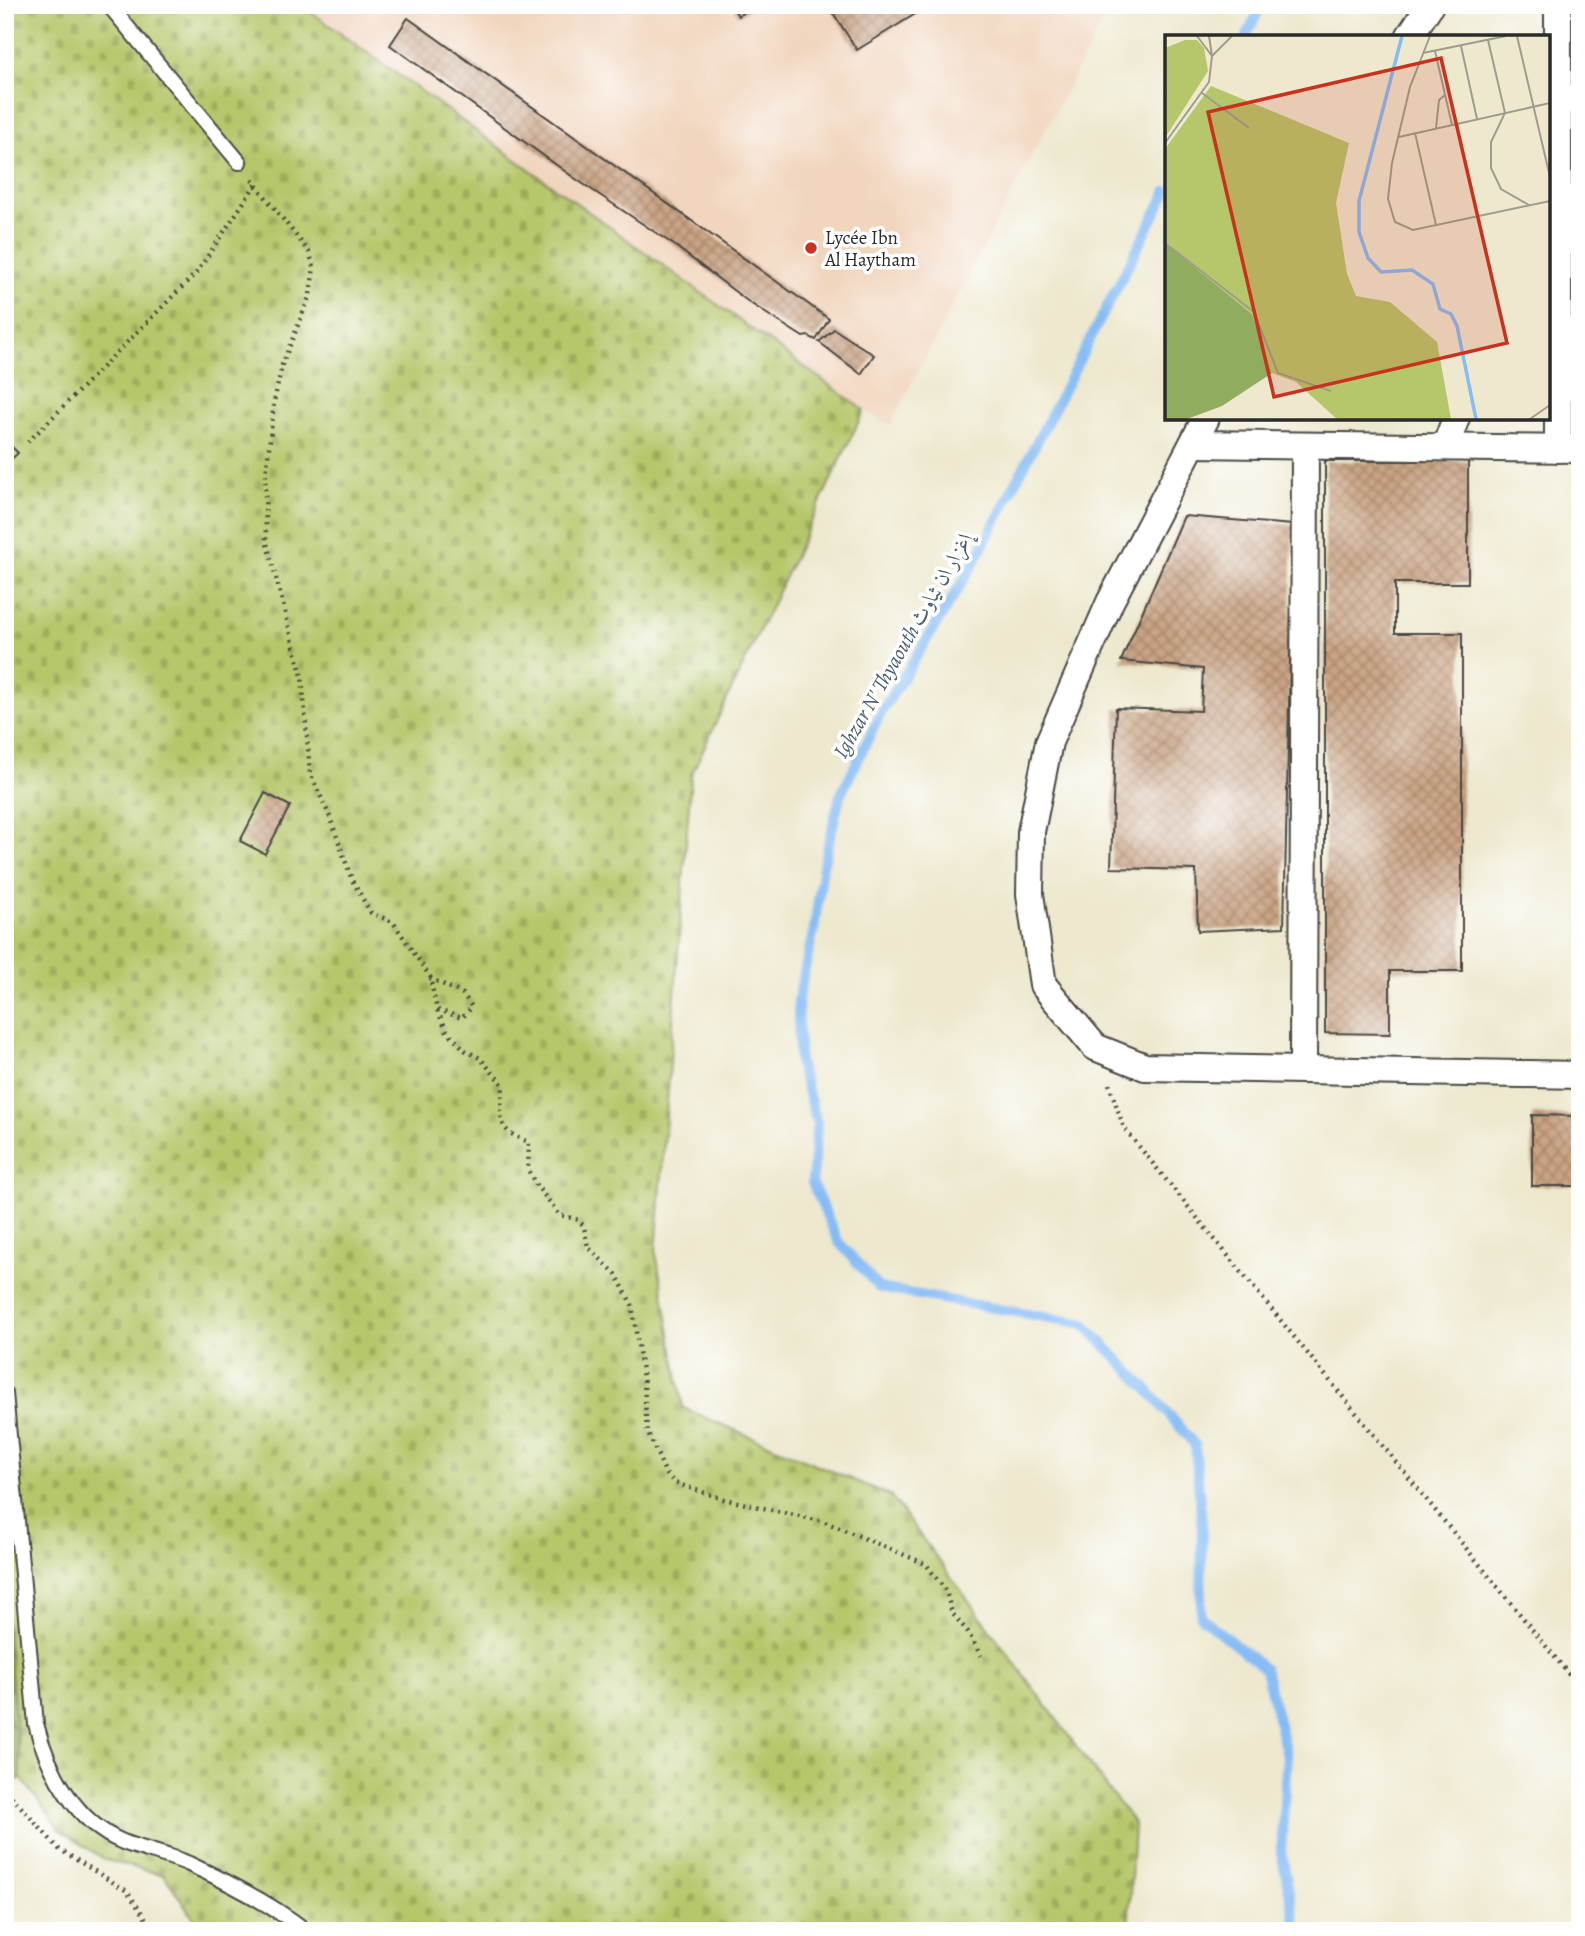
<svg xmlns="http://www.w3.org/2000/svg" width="1585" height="1936" font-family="Alegreya,Amiri,serif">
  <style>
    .built { fill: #f1d5bd }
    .forest { fill: url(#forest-firs); stroke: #5e6c44; stroke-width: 2 }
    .cemetery { fill: url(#cemetery-stones); stroke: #70794a; stroke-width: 2 }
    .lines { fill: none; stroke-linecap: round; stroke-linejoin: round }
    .stream { stroke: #85bcf5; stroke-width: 10 }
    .building { fill: url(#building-cross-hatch) }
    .lane-casing { stroke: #484743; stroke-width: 18 }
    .street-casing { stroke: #484743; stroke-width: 30 }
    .path { stroke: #484743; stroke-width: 4.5; stroke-dasharray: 2 5; stroke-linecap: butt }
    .lane { stroke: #fff; stroke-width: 14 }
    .street { stroke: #fff; stroke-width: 26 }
    .poi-dot { fill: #c8321e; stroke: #fff; stroke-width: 2.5 }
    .labels { text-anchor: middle; stroke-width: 7; stroke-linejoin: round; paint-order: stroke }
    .poi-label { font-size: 19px; fill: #2b2b2b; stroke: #fff; text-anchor: start }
    .water-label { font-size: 21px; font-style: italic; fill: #4a5e72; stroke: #fff }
    .inset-river { fill: none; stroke: #85bcf5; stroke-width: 3.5 }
    .inset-road { fill: none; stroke: #9f9c8d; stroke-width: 2 }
    .view { fill: #c8321e; fill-opacity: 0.15; stroke: #c8321e; stroke-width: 3.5 }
    .inset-edge { fill: none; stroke: #2b2b2b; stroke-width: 3.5 }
  </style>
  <defs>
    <pattern id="forest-firs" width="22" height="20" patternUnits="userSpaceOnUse" patternTransform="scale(1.75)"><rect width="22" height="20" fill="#90ac5e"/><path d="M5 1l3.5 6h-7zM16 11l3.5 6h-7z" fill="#768c4e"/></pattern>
    <pattern id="cemetery-stones" width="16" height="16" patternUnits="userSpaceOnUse" patternTransform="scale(1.75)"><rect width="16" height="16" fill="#b5c76a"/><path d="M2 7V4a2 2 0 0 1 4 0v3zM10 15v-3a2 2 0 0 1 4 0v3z" fill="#9cab5c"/></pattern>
    <pattern id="building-cross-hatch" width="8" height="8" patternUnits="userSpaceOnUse" patternTransform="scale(1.75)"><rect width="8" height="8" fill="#caa484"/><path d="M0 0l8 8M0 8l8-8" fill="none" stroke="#a4866c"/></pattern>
  </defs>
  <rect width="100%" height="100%" fill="#fff"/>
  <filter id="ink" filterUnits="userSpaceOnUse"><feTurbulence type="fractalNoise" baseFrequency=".0143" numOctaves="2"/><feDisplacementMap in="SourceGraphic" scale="14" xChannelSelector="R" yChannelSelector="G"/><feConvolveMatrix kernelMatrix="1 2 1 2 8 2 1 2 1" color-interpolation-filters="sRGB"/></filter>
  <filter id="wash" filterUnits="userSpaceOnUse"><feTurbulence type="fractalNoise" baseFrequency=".00686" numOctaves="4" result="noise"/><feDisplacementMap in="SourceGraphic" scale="28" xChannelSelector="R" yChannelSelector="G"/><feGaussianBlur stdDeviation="1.57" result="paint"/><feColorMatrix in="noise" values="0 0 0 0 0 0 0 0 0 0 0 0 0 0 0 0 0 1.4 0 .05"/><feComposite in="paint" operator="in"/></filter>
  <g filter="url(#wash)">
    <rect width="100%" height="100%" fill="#ede8ce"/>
    <polygon class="built" points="301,5 1111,5 890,425 864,410"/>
    <polygon class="forest" points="5,1608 21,1778 5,1785"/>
    <polygon class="cemetery" points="5,5 301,5 864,410 691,775 656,1253 683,1408 891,1496 1134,1824 1128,1931 203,1931 164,1875 106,1860 60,1830 21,1778 5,1608"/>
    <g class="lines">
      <g class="stream">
        <polyline points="1246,37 1262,5"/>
        <polyline points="1167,191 973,565 881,713 840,796 823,866 814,929 798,999 799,1063 817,1123 812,1183 838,1241 879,1288 1084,1324 1148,1390 1195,1445 1202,1525 1201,1617 1265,1669 1287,1756 1281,1851 1297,1931"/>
      </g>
    </g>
    <g id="blocks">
      <g class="building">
        <polygon points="732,5 756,5 738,16"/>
        <polygon points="828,5 930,5 857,50"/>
        <polygon points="408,18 829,319 816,340 808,336 803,337 750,303 674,245 573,177 390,45"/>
        <polygon points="834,329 874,355 861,374 819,342"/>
        <polygon points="5,440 18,453 5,465"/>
        <polygon points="1325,461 1468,461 1468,583 1395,583 1395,633 1462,633 1462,971 1390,971 1390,1034 1325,1033"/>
        <polygon points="1184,516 1293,525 1284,927 1198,931 1196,870 1111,868 1116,708 1201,711 1203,669 1121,661"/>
        <polygon points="265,793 290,806 265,854 240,841"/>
        <polygon points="1532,1115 1580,1116 1580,1186 1532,1186"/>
      </g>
    </g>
  </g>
  <g filter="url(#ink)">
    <use href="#blocks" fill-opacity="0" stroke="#484743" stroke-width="2"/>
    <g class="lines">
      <g class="lane-casing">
        <g id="lane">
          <polyline points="109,5 239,162"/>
          <path d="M 5,1393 L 36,1724 C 48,1771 75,1822 123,1842 C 144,1850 168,1855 189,1864 C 226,1881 274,1906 306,1931"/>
        </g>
      </g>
      <g class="street-casing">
        <g id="street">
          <polyline points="1558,5 1558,449"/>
          <polyline points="1409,37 1430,5"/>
          <polyline points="1206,418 1110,602 1049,742 1031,832 1030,894 1043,985 1095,1047 1145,1067 1580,1075"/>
          <polyline points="1193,444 1580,449"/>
          <polyline points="1446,445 1456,418"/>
          <polyline points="1303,1069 1305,446"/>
        </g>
      </g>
      <g class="path">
        <path d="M 252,180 L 309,252 L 314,267 L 310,295 L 282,365 L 274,402 L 265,484 L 266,540 L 302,676 L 310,773 L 330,817 L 352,880 L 371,913 L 393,922 L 430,977 L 437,1010 L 447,1031 L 465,1050 L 480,1058 L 503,1085 C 502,1117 493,1130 529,1142 L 528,1170 L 536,1185 L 560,1215 L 579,1220 L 584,1227 L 588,1247 L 616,1274 L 632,1305 L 644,1384 L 647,1431 L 666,1474 L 675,1483 L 724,1499 L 825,1522 L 926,1564 L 946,1591 L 952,1613 L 968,1632 L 981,1656"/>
        <polyline points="28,442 197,272 256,184"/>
        <polyline points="430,978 463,994 472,1007 462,1018 438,1010"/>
        <polyline points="1109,1084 1124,1128 1580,1688"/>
        <polyline points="5,1784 12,1797 59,1849 127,1891 154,1931"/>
      </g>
      <use href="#lane" class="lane"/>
      <use href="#street" class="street"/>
    </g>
  </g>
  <circle class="poi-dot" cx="811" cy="248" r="7"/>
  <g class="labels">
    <g class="poi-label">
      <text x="825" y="244">Lycée Ibn<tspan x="825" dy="22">Al Haytham</tspan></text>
    </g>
    <g class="water-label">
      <text transform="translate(903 645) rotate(-60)" y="7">Ighzar N' Thyaouth إغزار ان ثياوث</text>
    </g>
  </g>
  <g transform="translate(1165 35)">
    <rect width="385" height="385" fill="#ede8ce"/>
    <path d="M 20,5 L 32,5 L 39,13 L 43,36 L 0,103 L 0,13 Z" fill="#b5c76a"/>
    <path d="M 0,208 L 87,279 L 107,338 L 57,371 L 22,384 L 0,384 Z" fill="#90ac5e"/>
    <path d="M 46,51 L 184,108 L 171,168 L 182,239 L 191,261 L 225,267 L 272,307 L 286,384 L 172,384 L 131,347 L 107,338 L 87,279 L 0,208 L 0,114 Z" fill="#b5c76a"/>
    <path class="inset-river" d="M 237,1 L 194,166 L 194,197 L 203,223 L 216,237 L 247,235 L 268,249 L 275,274 L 286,279 L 292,291 L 311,384"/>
    <path class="inset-road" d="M 32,1 L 47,21 L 44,1M 265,1 L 245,52 L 227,128 L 223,164 L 230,187 L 248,195 L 385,166M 352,1 L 385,142M 323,5 L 340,78 L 326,107 L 326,133 L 336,154 L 364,170M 296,11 L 312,84M 270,16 L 287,90M 258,18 L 341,1M 37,58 L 84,93M 271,93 L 274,65 L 280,60M 250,98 L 271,190M 234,102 L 385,68M 0,108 L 44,47 L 47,21 L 67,1M 0,208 L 89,277 L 113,338 L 166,356M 365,384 L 385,370"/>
    <path class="view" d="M 276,23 L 342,308 L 109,362 L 43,77 Z"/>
    <rect width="385" height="385" class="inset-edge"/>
  </g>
  <rect width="1585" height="1936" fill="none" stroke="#fff" stroke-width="28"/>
</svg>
